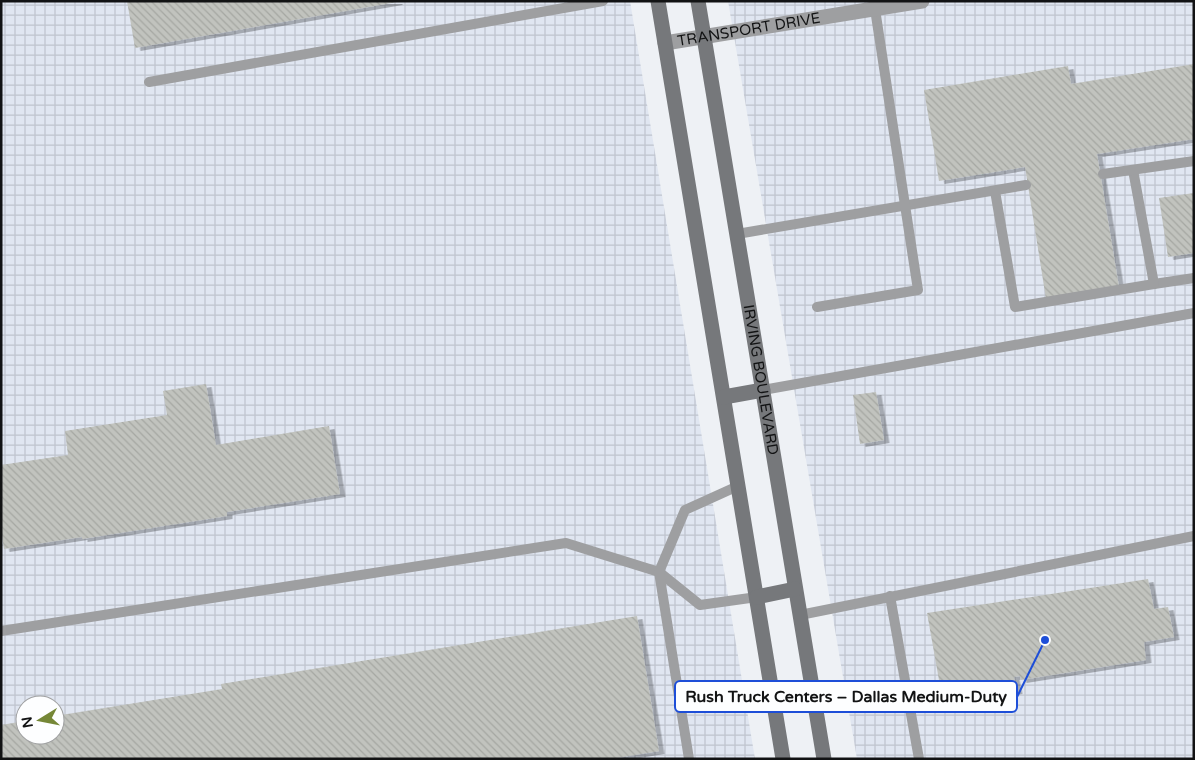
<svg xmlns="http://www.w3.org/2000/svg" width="1195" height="760" font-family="'Varela Round',sans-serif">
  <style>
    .industrial { fill: url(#industrial-grid); fill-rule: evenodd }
    .building { fill: url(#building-back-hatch); filter: url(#shadow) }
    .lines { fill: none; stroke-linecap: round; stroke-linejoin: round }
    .lane { stroke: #9e9fa1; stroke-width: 10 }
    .street { stroke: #9e9fa1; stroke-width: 15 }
    .secondary { stroke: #76787b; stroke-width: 15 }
    .labels { text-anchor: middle; stroke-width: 4.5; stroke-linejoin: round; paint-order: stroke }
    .street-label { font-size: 15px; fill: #121314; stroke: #fdfeff }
    .leader { fill: none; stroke: #1d4ed8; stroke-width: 2 }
    .callout-dot { fill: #1d4ed8; stroke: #fdfeff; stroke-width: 2 }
    .callout { fill: #fdfeff; stroke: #1d4ed8; stroke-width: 2 }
    .callout-label { font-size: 16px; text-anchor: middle; font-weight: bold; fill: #121314 }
  </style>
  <defs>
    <pattern id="industrial-grid" width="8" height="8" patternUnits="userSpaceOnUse" patternTransform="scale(1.25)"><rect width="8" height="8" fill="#e0e6f1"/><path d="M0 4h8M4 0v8" fill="none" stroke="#bfc4ce"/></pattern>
    <pattern id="building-back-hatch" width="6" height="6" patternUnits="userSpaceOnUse" patternTransform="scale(1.25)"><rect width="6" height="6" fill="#c1c3be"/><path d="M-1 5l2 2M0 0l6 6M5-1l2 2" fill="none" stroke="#a5a7a2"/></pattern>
    <filter id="shadow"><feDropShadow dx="5.5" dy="3" stdDeviation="0" flood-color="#0004"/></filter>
  </defs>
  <rect width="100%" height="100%" fill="#eef1f5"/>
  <g class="industrial">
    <path d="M 1,1 L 630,1 L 755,759 L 1,759 ZM 25,705 L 55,705 L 55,735 L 25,735 Z"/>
    <polygon points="728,1 1194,1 1194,759 857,759"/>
  </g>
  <g class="building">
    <polygon points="127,1 397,1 397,2 135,48"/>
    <polygon points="1194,64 1194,139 1097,154 1119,287 1046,299 1025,167 939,181 924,90 1068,66 1071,84"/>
    <polygon points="1194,193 1194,253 1168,257 1159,198"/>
    <polygon points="206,384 216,445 329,426 340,494 227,512 227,516 82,539 82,537 4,549 1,530 1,465 68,455 65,431 167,415 163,391"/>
    <polygon points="876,392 884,440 860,444 853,395"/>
    <polygon points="1148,579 1154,609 1168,607 1174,637 1144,642 1146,660 1021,680 1020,676 1014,677 1017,691 997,694 997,691 947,700 942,697 927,613"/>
    <polygon points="637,616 659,751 610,759 1,759 1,725 25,721 25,735 55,735 55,716 222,689 221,684"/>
  </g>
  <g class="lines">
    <g class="lane">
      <polyline points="149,82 603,1"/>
      <polyline points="1133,170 1154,284 1194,278"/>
      <polyline points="1103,174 1194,161"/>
      <polyline points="995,191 1015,307 1154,284"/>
      <polyline points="737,234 1026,185"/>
      <polyline points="817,307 918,290 875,9"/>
      <polyline points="763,390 1194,313"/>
      <polyline points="890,596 919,759"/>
      <polyline points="800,615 1194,536"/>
      <polyline points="1,631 566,543 659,572 700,605 757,597"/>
      <polyline points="689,759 659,572 685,510 738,486"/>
    </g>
    <path class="street" id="s1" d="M 665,43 L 922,1"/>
    <g class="secondary">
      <polyline points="658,1 783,759"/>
      <path id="s2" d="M 698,1 L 824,759"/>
      <polyline points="724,397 763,390"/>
      <polyline points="757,597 795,589"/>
    </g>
  </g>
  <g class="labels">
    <g class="street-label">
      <text dy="5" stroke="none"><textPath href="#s1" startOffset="85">TRANSPORT DRIVE</textPath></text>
      <text dy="5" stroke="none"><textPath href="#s2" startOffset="384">IRVING BOULEVARD</textPath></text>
    </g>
  </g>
  <path class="leader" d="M1045 640L1017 697"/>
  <circle class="callout-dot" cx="1045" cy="640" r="5"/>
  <rect class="callout" x="675" y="681" width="342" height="31" rx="5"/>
  <g class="callout-label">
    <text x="846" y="702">Rush Truck Centers – Dallas Medium-Duty</text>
  </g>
  <rect width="1195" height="760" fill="none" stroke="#121314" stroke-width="5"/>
  <g transform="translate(40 720) rotate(260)"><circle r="24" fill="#fdfeff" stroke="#9fa0a1"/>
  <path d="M0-4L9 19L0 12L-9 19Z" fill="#758737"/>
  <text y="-8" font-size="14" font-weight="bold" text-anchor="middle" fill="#121314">N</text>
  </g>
</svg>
